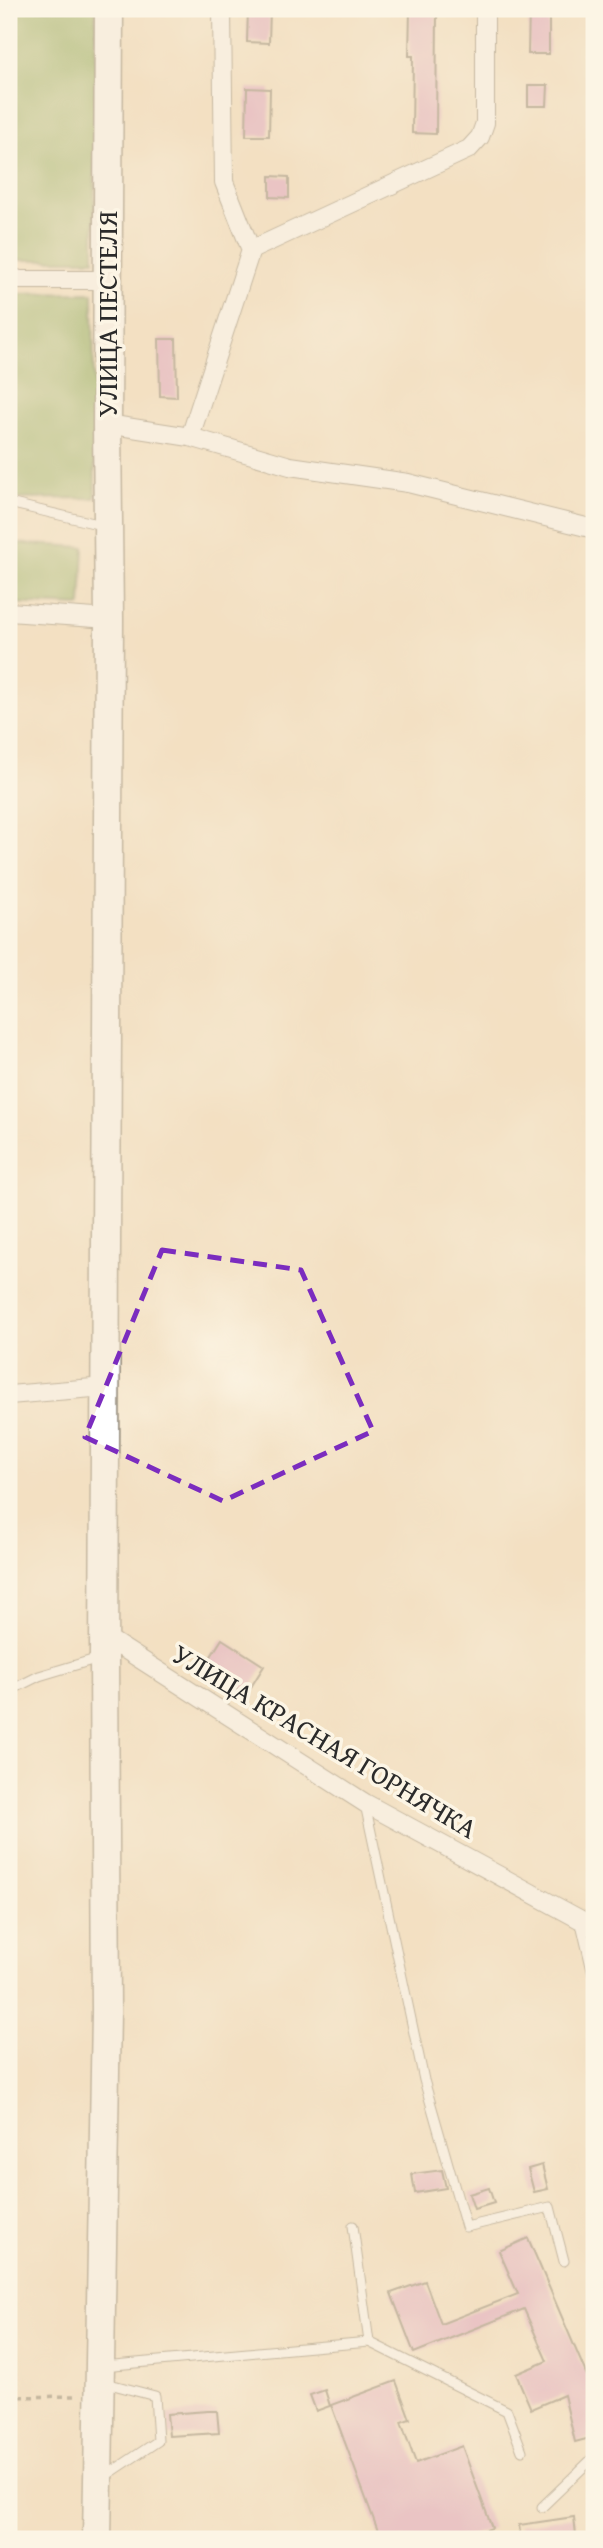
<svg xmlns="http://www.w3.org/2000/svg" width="603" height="2548" font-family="'Gentium Book Plus',serif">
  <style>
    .forest { fill: #90b063; stroke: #5e6e47; stroke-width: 2 }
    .building { fill: #dfa3c5 }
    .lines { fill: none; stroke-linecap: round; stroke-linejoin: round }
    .lane-casing { stroke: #8f8676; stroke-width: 11 }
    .street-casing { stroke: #8f8676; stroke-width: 20 }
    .primary-casing { stroke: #8f8676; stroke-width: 31 }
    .path { stroke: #8f8676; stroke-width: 3.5; stroke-dasharray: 5 5; stroke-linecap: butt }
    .lane { stroke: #fff; stroke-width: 9 }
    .street { stroke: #fff; stroke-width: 18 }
    .primary { stroke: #fff; stroke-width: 28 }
    .marked { fill: none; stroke: #7b2cbf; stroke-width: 5; stroke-dasharray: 14 9; stroke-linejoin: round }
    .labels { text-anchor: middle; stroke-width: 7; stroke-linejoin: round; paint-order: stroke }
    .street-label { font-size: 28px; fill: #2b2b2b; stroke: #fcf5e5 }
  </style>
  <rect width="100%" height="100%" fill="#fcf5e5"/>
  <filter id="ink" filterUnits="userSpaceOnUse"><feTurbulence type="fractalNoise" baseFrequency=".0143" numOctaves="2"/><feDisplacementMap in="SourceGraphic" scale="14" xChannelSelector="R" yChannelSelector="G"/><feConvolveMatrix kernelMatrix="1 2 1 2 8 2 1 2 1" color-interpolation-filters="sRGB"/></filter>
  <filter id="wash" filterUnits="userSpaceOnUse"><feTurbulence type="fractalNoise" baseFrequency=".00686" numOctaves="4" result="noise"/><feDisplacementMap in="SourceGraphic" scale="28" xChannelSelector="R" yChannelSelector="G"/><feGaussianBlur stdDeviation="1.57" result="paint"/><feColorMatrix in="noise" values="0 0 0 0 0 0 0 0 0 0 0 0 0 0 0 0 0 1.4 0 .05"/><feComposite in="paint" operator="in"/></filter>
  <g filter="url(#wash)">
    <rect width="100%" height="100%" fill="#f3e0c2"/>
    <g class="forest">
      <polygon points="11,9 96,9 94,260 9,260"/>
      <polygon points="93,293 95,498 9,499 9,294"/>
      <polygon points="9,543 84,547 81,606 9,603"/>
    </g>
    <g id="blocks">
      <g class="building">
        <polygon points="248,9 270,9 269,43 247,42"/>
        <polygon points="410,9 437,9 436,134 412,133 413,56 409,56"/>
        <polygon points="529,9 549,10 549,54 528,54"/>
        <polygon points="528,85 548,85 547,106 528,106"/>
        <polygon points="247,88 270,89 269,136 246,136"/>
        <polygon points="270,176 289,177 289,198 270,197"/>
        <polygon points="159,339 176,339 177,397 160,396"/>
        <polygon points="222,1639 264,1666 246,1695 203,1669"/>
        <polygon points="542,2165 548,2189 534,2192 528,2169"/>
        <polygon points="442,2170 446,2188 415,2193 412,2174"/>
        <polygon points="489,2188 494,2203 474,2209 469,2194"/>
        <polygon points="528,2238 591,2385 589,2386 594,2407 594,2437 575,2442 564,2395 531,2409 516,2374 547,2361 524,2309 414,2353 391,2293 425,2281 441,2324 518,2294 499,2251"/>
        <polygon points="396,2381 410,2419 401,2422 416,2463 462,2446 492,2528 461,2539 381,2539 331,2405"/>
        <polygon points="325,2390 330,2406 316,2411 310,2395"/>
        <polygon points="208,2411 217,2411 219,2433 169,2436 167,2414"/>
        <polygon points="574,2517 576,2535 545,2539 521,2539 519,2525"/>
      </g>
    </g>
  </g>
  <g filter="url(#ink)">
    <use href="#blocks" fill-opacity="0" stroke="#8f8676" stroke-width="2"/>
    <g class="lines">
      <g class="lane-casing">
        <g id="lane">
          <polyline points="9,503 106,526"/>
          <polyline points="9,1691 39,1676 99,1658"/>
          <polyline points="365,1804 424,2080 466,2227 550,2207 564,2261"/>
          <polyline points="580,1919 594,1979"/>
          <polyline points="353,2226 369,2342"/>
          <polyline points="103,2366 369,2342 507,2411 522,2451"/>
          <polyline points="102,2382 155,2396 158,2441 104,2477"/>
          <polyline points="542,2507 594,2457"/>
        </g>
      </g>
      <g class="street-casing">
        <g id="street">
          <polyline points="222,9 224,182 251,250"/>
          <polyline points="251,250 469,149 480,137 485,123 485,9"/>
          <polyline points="9,277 20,280 107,280"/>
          <polyline points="107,424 190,437 290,466 408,483 594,529"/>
          <polyline points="190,437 251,250"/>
          <polyline points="9,612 109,619"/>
          <polyline points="9,1395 105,1387"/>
          <polyline points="104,1636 365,1803 594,1927"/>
        </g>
      </g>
      <g class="primary-casing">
        <polyline id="primary" points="97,2539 106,2012 104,1657 109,619 107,424 109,9"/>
      </g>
      <polyline class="path" points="9,2397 77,2396"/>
      <use href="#lane" class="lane"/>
      <use href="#street" class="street"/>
      <use href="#primary" class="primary"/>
    </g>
  </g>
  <path d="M0 0H603V2548H0ZM 162,1250 L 301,1270 L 373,1431 L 223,1501 L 85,1437 Z" fill="#f3e0c2" fill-opacity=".55" fill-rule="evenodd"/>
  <path class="marked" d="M 162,1250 L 301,1270 L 373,1431 L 223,1501 L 85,1437 Z"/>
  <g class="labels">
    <g class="street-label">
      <text transform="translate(107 314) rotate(-90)" y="10">УЛИЦА ПЕСТЕЛЯ</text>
      <text transform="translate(325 1741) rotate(31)" y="10">УЛИЦА КРАСНАЯ ГОРНЯЧКА</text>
    </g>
  </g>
  <rect width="603" height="2548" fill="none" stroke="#fcf5e5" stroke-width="35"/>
</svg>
